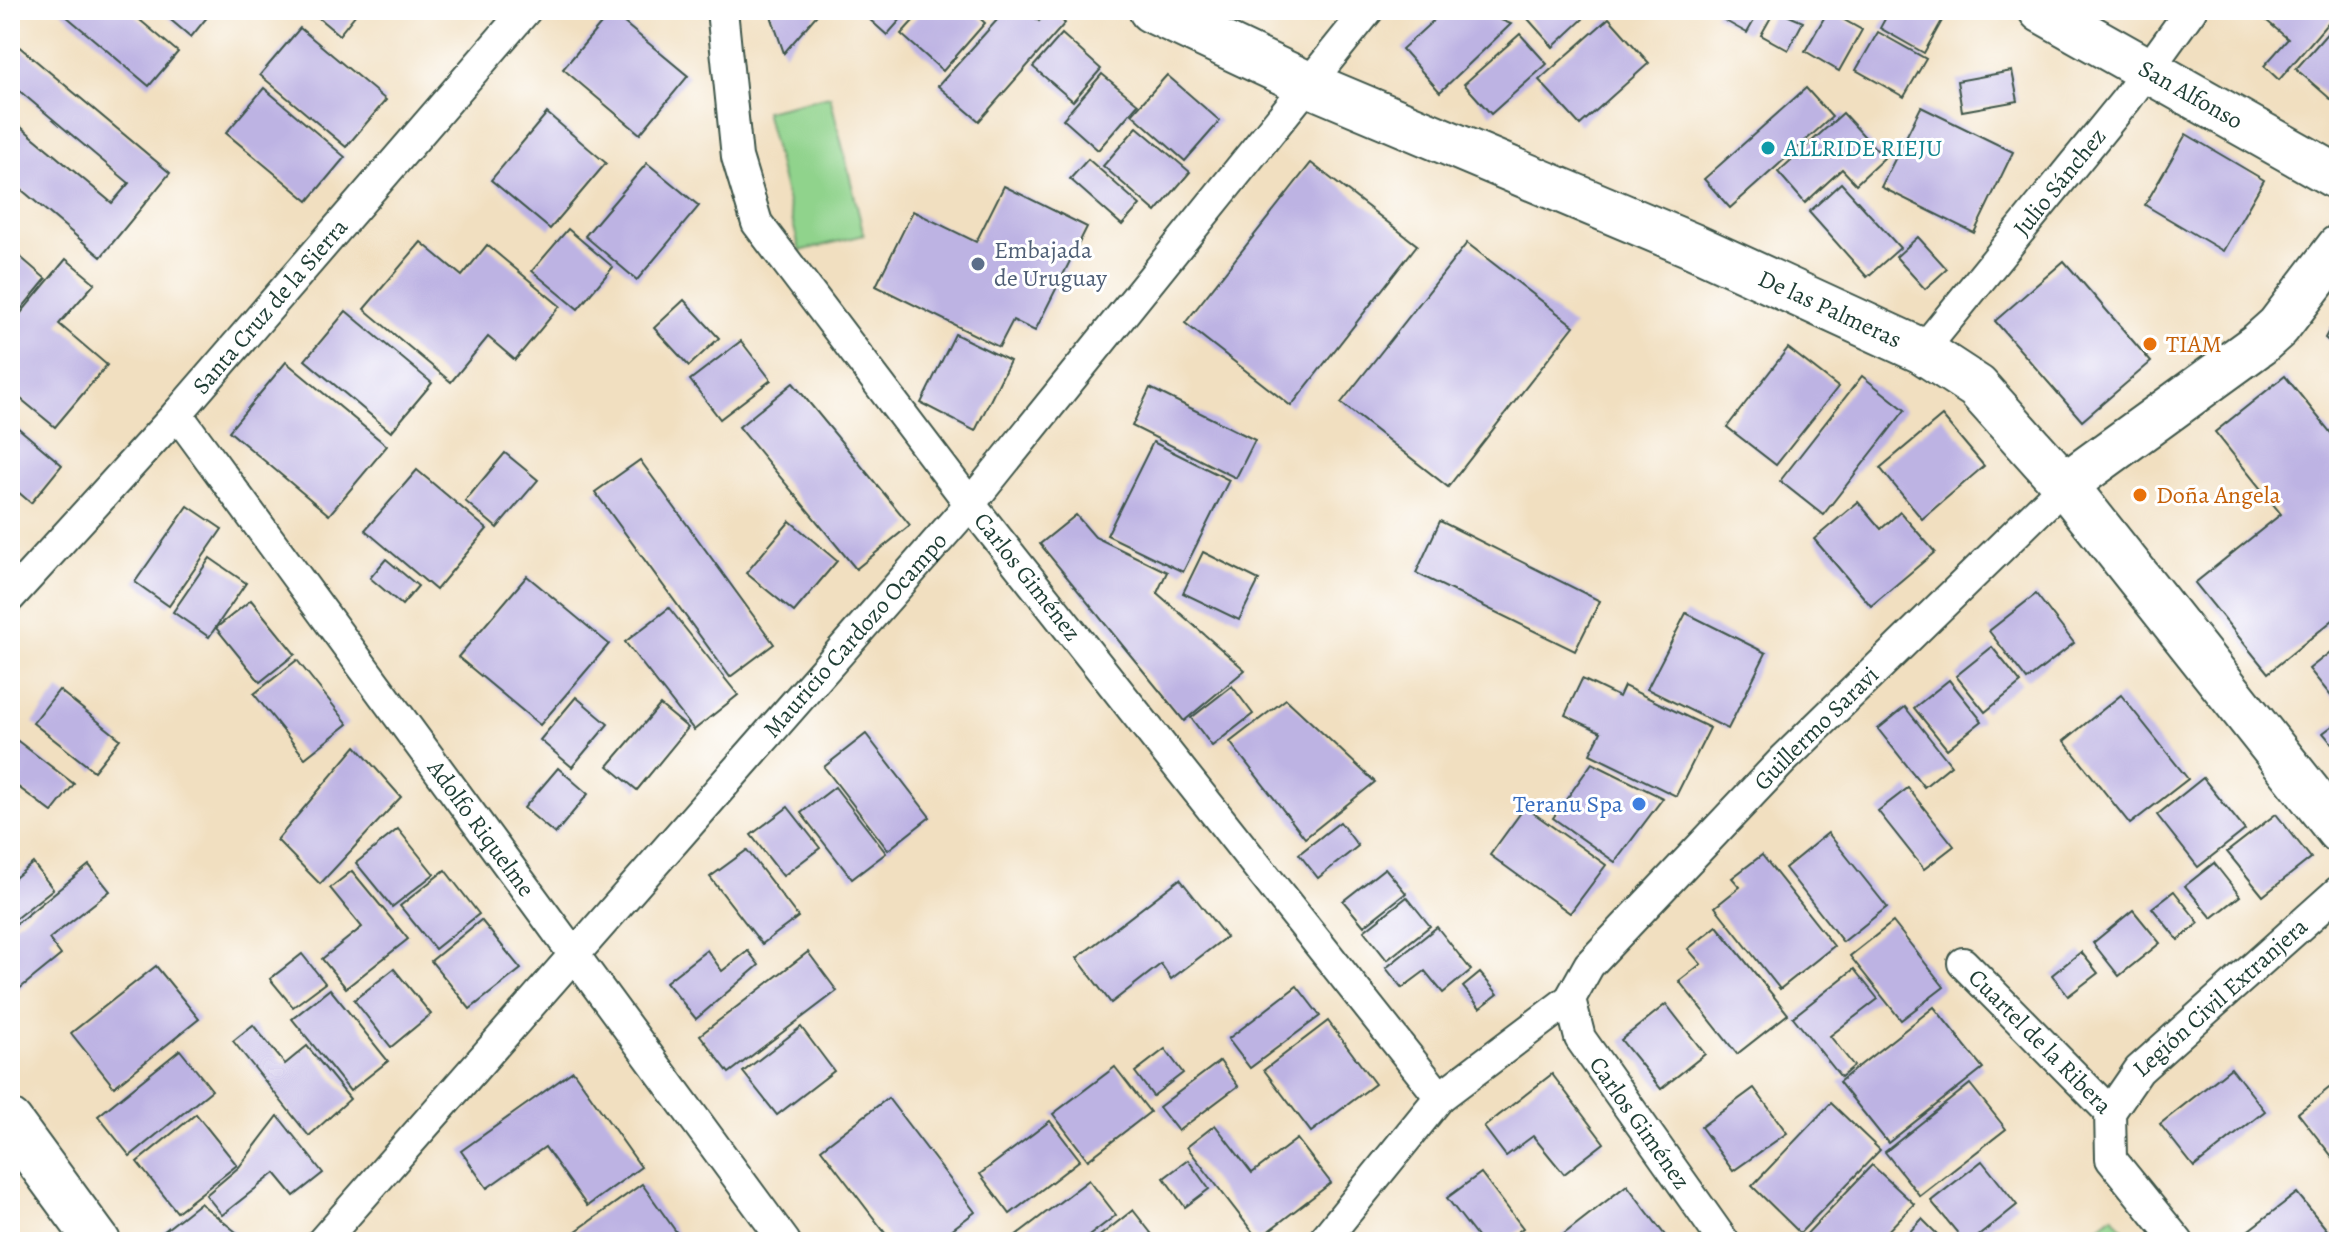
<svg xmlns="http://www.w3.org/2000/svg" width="2349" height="1252" font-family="Alegreya,serif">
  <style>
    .green { fill: #90d38c; stroke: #588860; stroke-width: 2 }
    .building { fill: #bdb3e3 }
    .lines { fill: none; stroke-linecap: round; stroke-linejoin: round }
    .street-casing { stroke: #3e5549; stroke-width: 34 }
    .secondary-casing { stroke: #3e5549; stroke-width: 48 }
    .street { stroke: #fff; stroke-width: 30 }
    .secondary { stroke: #fff; stroke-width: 44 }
    .culture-dot { fill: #0f9aa8; stroke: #fff; stroke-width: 3 }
    .service-dot { fill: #5c6f8a; stroke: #fff; stroke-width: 3 }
    .food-dot { fill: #e8710a; stroke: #fff; stroke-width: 3 }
    .shop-dot { fill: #3f7fe0; stroke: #fff; stroke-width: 3 }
    .labels { text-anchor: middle; stroke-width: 6; stroke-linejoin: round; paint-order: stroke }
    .street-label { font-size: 24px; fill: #1f3d34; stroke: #fff }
    .culture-label { font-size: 24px; fill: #0d838f; stroke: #fff; text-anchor: start }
    .service-label { font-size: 24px; fill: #4e5e75; stroke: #fff; text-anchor: start }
    .food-label { font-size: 24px; fill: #c56008; stroke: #fff; text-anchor: start }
    .shop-label { font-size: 24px; fill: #366cbe; stroke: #fff; text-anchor: end }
  </style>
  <rect width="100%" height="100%" fill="#fff"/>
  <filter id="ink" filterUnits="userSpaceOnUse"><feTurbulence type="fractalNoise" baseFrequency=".0125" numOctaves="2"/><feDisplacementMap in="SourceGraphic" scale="16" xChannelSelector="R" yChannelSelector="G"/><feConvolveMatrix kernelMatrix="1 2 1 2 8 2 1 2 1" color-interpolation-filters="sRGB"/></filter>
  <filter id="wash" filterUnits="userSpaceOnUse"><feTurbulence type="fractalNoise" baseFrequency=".006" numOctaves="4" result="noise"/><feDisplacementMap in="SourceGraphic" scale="32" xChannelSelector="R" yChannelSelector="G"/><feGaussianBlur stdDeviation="1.8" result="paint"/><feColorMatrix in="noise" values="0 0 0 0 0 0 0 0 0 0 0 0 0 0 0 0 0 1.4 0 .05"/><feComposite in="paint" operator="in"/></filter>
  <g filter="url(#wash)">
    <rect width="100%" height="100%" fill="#f1dfc0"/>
    <g class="green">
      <polygon points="830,96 864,235 800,251 765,111"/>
      <polygon points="2113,1215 2134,1242 2078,1242"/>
    </g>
    <g id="blocks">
      <g class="building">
        <polygon points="59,10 128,10 178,52 149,86"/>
        <polygon points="159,10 213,10 191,37"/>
        <polygon points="309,10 359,10 339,35"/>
        <polygon points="769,10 821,10 784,53"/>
        <polygon points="859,10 909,10 887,35"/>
        <polygon points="923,10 971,10 985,23 943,71 901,34"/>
        <polygon points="1006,10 1027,10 1039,21 1050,10 1065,23 979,121 938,86"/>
        <polygon points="1298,10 1321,10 1317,19"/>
        <polygon points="1445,10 1477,10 1511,24 1440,92 1402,49"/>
        <polygon points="1520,10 1576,10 1583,19 1553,47"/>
        <polygon points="1718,10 1760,10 1747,33 1715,15"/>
        <polygon points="1775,10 1803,22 1788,50 1761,35"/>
        <polygon points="1890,10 1948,10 1924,53 1880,28"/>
        <polygon points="2277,10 2339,10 2279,80 2264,66 2288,39 2267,21"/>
        <polygon points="1828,11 1862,30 1839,71 1805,51"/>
        <polygon points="611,12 688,76 640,134 563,69"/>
        <polygon points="1609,18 1649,63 1580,125 1539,80"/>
        <polygon points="2339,20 2339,99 2335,103 2296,69"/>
        <polygon points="300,28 386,100 346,147 260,75"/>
        <polygon points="1878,32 1926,59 1904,97 1856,70"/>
        <polygon points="1062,34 1101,69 1073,101 1033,67"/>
        <polygon points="1520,34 1547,64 1491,114 1464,84"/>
        <polygon points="10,39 170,173 101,257 10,180 10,118 112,203 129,183 10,83"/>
        <polygon points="2012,71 2018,101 1962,111 1957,81"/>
        <polygon points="1102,74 1138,104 1098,150 1063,119"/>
        <polygon points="1167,75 1220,121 1185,161 1132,114"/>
        <polygon points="264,88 345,157 308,201 226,133"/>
        <polygon points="1806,88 1832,117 1730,208 1704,179"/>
        <polygon points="1921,107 2013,152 1974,233 1881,187"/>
        <polygon points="547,113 606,163 550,229 491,180"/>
        <polygon points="1843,113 1884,158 1856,184 1842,169 1805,203 1778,172"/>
        <polygon points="1137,127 1190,172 1156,212 1103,166"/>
        <polygon points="2186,134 2264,180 2223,251 2145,205"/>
        <polygon points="1088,159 1140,205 1122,225 1070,179"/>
        <polygon points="647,163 699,206 637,280 585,236"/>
        <polygon points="1311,163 1417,245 1291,406 1185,323"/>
        <polygon points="1841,183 1900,248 1867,277 1809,212"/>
        <polygon points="1004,186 1087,227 1035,331 1013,320 999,347 876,286 913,211 976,242"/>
        <polygon points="568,229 613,267 578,309 532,271"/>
        <polygon points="1918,237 1947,269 1925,289 1896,257"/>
        <polygon points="421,242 462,276 487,245 560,306 515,360 488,337 451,382 364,309"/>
        <polygon points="1467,243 1574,326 1448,487 1341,403"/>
        <polygon points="10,248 46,279 18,313 10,307"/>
        <polygon points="66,259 95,283 59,324 107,365 55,427 10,390 10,356 19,346 10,339 10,326"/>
        <polygon points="2064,261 2151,362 2082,421 1995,321"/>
        <polygon points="684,300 719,338 689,366 654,328"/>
        <polygon points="346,311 432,383 391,432 305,360"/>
        <polygon points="2339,312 2339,350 2325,338"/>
        <polygon points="955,334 1010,361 975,431 921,403"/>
        <polygon points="741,341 771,380 720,419 690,380"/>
        <polygon points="1788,348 1838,387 1776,465 1727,427"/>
        <polygon points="286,362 387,446 329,515 229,431"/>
        <polygon points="1862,376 1905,410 1823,515 1780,481"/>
        <polygon points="2285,376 2339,443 2339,615 2268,673 2195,583 2281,514 2215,432"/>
        <polygon points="793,383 910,525 856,569 739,427"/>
        <polygon points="1150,388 1255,440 1236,478 1132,426"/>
        <polygon points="1942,416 1984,466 1922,519 1880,468"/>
        <polygon points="10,421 62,465 31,503 10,485"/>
        <polygon points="1153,442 1229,480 1183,572 1107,535"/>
        <polygon points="505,453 538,480 497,528 465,501"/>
        <polygon points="640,460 774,644 730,677 595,492"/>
        <polygon points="417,470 487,529 436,590 365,530"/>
        <polygon points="1858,502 1881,529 1900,512 1935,552 1871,606 1814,539"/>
        <polygon points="188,506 222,529 169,606 135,582"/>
        <polygon points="1076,515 1095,537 1167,572 1157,593 1245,670 1184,721 1040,544"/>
        <polygon points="790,521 837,561 794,612 746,573"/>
        <polygon points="1440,521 1600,601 1575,651 1416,573"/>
        <polygon points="1203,552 1259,580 1239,620 1183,593"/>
        <polygon points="210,558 246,583 209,637 173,612"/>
        <polygon points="386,559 418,586 402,605 370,578"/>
        <polygon points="527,576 609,644 540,725 458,657"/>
        <polygon points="2036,594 2074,643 2027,680 1989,631"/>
        <polygon points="251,600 295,654 260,682 216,628"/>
        <polygon points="669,608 738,695 694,730 625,642"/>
        <polygon points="1686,613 1766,653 1728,729 1647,689"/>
        <polygon points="2339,645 2339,706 2309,669"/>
        <polygon points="1992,647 2021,683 1985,712 1956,676"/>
        <polygon points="297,660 348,724 305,758 254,694"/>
        <polygon points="1582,679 1619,697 1624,686 1710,728 1676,796 1590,754 1601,732 1565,715"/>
        <polygon points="1949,680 1982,721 1947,749 1914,708"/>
        <polygon points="1232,686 1253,714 1212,746 1191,718"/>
        <polygon points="59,690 120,739 94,771 33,723"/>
        <polygon points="2121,695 2188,779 2130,824 2064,741"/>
        <polygon points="576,697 608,724 572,767 540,740"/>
        <polygon points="1286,699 1375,782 1305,838 1230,742"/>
        <polygon points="660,705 688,728 637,790 608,766"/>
        <polygon points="1905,707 1951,765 1924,787 1878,729"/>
        <polygon points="2339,721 2339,752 2323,733"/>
        <polygon points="866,734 930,817 888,850 824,767"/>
        <polygon points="10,735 74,784 52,812 10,781"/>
        <polygon points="356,746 401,797 320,884 277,840"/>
        <polygon points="1592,763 1663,798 1615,862 1553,818"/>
        <polygon points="558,768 588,794 555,834 524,808"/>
        <polygon points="2203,778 2245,830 2198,867 2157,815"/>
        <polygon points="835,787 886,853 852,879 801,813"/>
        <polygon points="1908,788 1954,846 1924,869 1878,811"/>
        <polygon points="10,802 19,814 10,822"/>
        <polygon points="788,807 820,848 783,876 751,835"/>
        <polygon points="1525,807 1606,865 1570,913 1490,855"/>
        <polygon points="2276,814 2311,858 2263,896 2227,852"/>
        <polygon points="1340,822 1358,846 1318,878 1299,854"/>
        <polygon points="398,829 434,874 392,907 356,863"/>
        <polygon points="1828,833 1887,907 1843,942 1785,868"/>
        <polygon points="747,850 798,917 762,944 710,877"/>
        <polygon points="1762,855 1834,946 1780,989 1715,907 1740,887 1732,878"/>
        <polygon points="33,863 53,889 10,923 10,882"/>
        <polygon points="2214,863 2240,896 2212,918 2185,886"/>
        <polygon points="89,865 110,891 49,939 61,955 13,994 10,929"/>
        <polygon points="1385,868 1406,893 1364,926 1343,901"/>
        <polygon points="445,870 479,914 435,949 400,906"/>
        <polygon points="352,871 408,939 346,988 322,959 362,927 330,888"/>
        <polygon points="1180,879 1226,937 1171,979 1161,964 1111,1003 1077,958"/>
        <polygon points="2174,891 2199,923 2178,940 2152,908"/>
        <polygon points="1407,897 1430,926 1387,960 1364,931"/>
        <polygon points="2133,910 2160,943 2119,976 2093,943"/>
        <polygon points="481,920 521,969 470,1009 431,961"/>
        <polygon points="1893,922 1944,987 1901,1020 1850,956"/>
        <polygon points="1717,926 1788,1014 1737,1054 1679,981 1701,964 1688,949"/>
        <polygon points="1437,927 1471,970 1443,993 1425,971 1402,988 1386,968"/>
        <polygon points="707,950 722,971 748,951 759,965 696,1019 666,982"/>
        <polygon points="808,952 837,991 729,1073 700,1035"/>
        <polygon points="2081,952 2098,973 2068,996 2052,975"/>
        <polygon points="302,954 325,983 293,1007 270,979"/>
        <polygon points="156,966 199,1019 114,1087 71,1033"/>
        <polygon points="394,969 431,1014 391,1047 354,1000"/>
        <polygon points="1854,969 1878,999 1830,1036 1854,1066 1841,1077 1793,1017"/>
        <polygon points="1480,973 1498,994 1480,1008 1463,987"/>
        <polygon points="1297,986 1320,1016 1250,1068 1228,1039"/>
        <polygon points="330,989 388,1061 350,1091 292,1019"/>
        <polygon points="1666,1004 1705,1054 1661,1089 1621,1040"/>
        <polygon points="1934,1007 1983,1068 1888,1143 1839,1082"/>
        <polygon points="1328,1021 1375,1084 1311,1132 1264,1070"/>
        <polygon points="253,1025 285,1064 307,1046 350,1099 309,1136 233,1041"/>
        <polygon points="801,1027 834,1071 777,1115 743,1072"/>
        <polygon points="1165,1049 1183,1073 1153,1096 1135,1072"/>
        <polygon points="180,1050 212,1090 130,1156 98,1116"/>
        <polygon points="1220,1061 1238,1086 1178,1131 1159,1107"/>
        <polygon points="1115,1067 1150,1112 1088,1160 1053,1114"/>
        <polygon points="2231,1068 2265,1111 2194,1167 2160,1124"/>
        <polygon points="573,1071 641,1167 587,1206 545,1147 487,1188 461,1151"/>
        <polygon points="1552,1074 1604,1143 1564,1174 1533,1136 1506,1156 1484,1127"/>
        <polygon points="2339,1080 2339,1155 2334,1159 2298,1113"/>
        <polygon points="1970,1084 2006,1129 1920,1196 1885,1152"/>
        <polygon points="1754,1088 1787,1133 1733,1171 1701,1127"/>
        <polygon points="888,1098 975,1212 935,1242 892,1242 821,1149"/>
        <polygon points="1831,1103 1880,1150 1800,1233 1752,1186"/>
        <polygon points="196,1114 237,1165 177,1212 137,1162"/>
        <polygon points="278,1116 323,1173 294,1196 275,1173 222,1215 206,1195 239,1167"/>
        <polygon points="1050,1121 1080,1160 1010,1214 980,1174"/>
        <polygon points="1215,1125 1252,1173 1297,1139 1331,1183 1258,1239 1187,1147"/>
        <polygon points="1188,1160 1209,1189 1185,1207 1164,1178"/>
        <polygon points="1982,1161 2017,1205 1971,1242 1965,1242 1931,1201"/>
        <polygon points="1872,1165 1914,1204 1877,1242 1799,1242"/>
        <polygon points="1481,1173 1523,1228 1504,1242 1481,1242 1447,1198"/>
        <polygon points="1089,1180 1116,1215 1081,1242 1007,1242"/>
        <polygon points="642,1184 682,1240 578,1242 572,1234"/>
        <polygon points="1627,1185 1670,1242 1553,1242 1560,1237"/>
        <polygon points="2297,1193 2337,1242 2252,1242 2245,1233"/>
        <polygon points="200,1203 246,1240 244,1242 171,1242 163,1232"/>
        <polygon points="1133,1210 1158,1242 1092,1242"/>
        <polygon points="1922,1219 1945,1242 1900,1242"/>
      </g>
    </g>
  </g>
  <g filter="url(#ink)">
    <use href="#blocks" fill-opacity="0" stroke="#3e5549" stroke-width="2"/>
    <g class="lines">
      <g class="street-casing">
        <g id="street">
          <path id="s1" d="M 722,10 L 737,157 L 757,223 L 970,504 L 1440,1097"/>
          <path id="s2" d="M 1922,351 L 2126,100 L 2191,10"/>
          <path id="s3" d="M 177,414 L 785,1242"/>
          <path id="s4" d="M 10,597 L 177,414 L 526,10"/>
          <path id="s5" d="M 1963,963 L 2110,1112 L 2111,1159 L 2178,1242"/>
          <path id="s6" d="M 1570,999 L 1580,1038 L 1724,1242"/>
          <path id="s7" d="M 2110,1112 L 2139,1070 L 2339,891"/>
          <path id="s8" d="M 1324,1240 L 1440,1097 L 1570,999 L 1589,965 L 1783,760 L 2065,485"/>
          <path id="s9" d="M 322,1242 L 970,504 L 1368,10"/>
        </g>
      </g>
      <g class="secondary-casing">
        <g id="secondary">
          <path id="s10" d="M 1151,10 L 1306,83 L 1691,245 L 1922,351 L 1977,387 L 2065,485 L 2339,831"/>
          <path id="s11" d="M 2041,10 L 2339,178"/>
          <polyline points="2065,485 2259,344 2278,327 2339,247"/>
          <polyline points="10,1122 98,1242"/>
        </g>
      </g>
      <use href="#street" class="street"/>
      <use href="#secondary" class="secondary"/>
    </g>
  </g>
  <circle class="culture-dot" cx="1768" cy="148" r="8"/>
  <circle class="service-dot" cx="978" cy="264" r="8"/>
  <g class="food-dot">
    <circle cx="2150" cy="344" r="8"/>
    <circle cx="2140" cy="495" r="8"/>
  </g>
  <circle class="shop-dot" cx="1639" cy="804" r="8"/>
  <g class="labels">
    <g class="street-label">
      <text dy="8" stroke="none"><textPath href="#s11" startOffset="172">San Alfonso</textPath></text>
      <text dy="8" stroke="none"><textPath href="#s2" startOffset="218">Julio Sánchez</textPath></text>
      <text dy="8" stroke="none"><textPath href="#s4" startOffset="390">Santa Cruz de la Sierra</textPath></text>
      <text dy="8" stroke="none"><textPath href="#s10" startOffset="742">De las Palmeras</textPath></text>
      <text dy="8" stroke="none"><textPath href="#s1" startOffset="662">Carlos Giménez</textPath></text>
      <text dy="8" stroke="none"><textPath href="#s9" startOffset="808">Mauricio Cardozo Ocampo</textPath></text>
      <text dy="8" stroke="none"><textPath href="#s8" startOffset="714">Guillermo Saravi</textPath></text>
      <text dy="8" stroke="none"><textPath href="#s3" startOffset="514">Adolfo Riquelme</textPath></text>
      <text dy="8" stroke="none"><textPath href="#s7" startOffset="160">Legión Civil Extranjera</textPath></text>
      <text dy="8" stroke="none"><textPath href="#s5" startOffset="110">Cuartel de la Ribera</textPath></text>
      <text dy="8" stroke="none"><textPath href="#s6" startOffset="144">Carlos Giménez</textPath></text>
    </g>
    <g class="culture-label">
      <text x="1784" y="156">ALLRIDE RIEJU</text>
    </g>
    <g class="service-label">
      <text x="994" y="258">Embajada<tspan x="994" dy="28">de Uruguay</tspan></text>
    </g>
    <g class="food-label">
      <text x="2166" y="352">TIAM</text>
      <text x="2156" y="503">Doña Angela</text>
    </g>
    <g class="shop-label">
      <text x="1623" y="812">Teranu Spa</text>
    </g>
  </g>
  <rect width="2349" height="1252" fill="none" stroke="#fff" stroke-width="40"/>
</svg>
